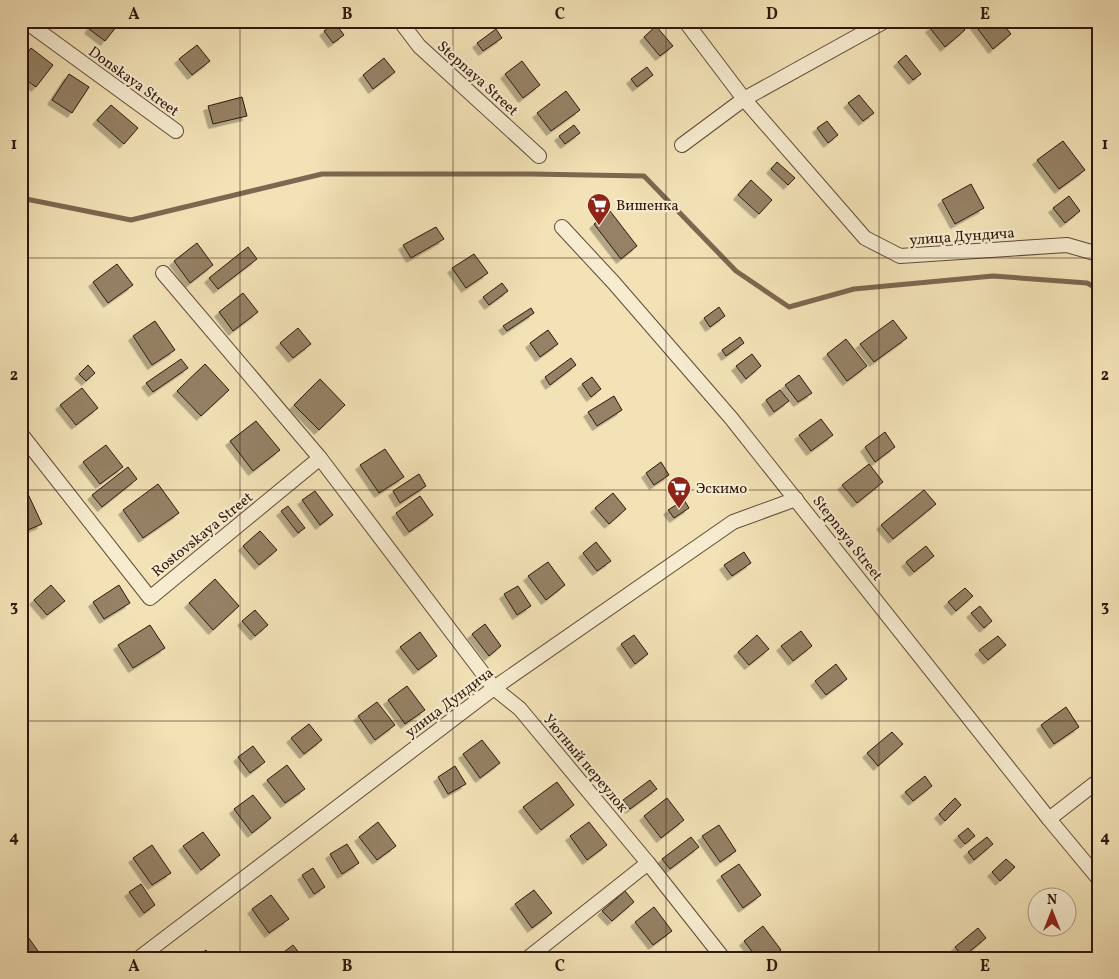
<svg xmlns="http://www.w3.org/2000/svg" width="1119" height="979" font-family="Vollkorn,serif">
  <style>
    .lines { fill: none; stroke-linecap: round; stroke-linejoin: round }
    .stream { stroke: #7d6750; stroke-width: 5 }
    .building { fill: #958165; stroke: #31170d; filter: url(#shadow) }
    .minor-casing { stroke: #614a37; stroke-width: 16 }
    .minor { stroke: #f7ecd0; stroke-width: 14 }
    .grid { fill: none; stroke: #31170d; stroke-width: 1; stroke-opacity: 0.55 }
    .labels { text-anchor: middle; stroke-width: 4.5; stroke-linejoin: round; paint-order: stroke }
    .street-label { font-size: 15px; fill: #31170d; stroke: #f7ecd0 }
    .poi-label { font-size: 15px; fill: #31170d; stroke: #f7ecd0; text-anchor: start }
    .neatline { fill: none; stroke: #31170d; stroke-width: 2 }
    .grid-label { font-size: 16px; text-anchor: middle; font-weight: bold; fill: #31170d }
  </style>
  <defs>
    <filter id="shadow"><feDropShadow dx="-4.5" dy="4.5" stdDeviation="0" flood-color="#0004"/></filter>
  </defs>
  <rect width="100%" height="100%" fill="#f2e2b6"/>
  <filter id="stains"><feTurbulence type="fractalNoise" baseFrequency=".004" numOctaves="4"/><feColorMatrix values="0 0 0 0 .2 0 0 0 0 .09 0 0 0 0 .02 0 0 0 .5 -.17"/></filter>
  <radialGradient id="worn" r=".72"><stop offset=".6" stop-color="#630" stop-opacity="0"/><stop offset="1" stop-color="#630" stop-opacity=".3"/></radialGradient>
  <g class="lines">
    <polyline class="stream" points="21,198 131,220 322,174 531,174 644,176 736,271 789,307 854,289 993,276 1087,283 1098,289"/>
  </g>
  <g class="building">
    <polygon points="95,21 121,21 105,41 89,29"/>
    <polygon points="939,21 958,21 965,30 945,47 930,28"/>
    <polygon points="979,21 1001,21 1011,34 993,49 975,25"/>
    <polygon points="335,23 344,35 333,43 324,31"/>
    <polygon points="656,26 673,46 660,56 644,37"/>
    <polygon points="496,29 502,38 483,51 477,43"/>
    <polygon points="197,45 210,61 192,75 179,59"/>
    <polygon points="31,48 53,65 36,87 21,76 21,60"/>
    <polygon points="906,55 921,74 913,80 898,62"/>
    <polygon points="384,58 395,72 373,89 363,75"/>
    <polygon points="522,61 540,85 523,98 505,74"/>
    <polygon points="647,67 653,75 637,87 631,79"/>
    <polygon points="69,74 89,87 72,113 52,100"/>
    <polygon points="566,91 580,110 551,131 537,113"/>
    <polygon points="859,95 874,113 863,121 848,103"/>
    <polygon points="242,97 247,116 213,124 208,106"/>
    <polygon points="111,105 138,128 124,144 97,120"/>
    <polygon points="827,121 838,135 828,143 817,128"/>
    <polygon points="574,125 580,133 565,144 559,136"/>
    <polygon points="1063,141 1085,170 1059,189 1037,160"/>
    <polygon points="777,162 795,178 788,185 771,169"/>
    <polygon points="751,180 772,200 759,214 738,195"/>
    <polygon points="971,184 984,208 955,224 942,200"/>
    <polygon points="1069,196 1080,211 1065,223 1053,208"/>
    <polygon points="610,211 637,246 621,259 594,224"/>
    <polygon points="436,227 444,239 411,258 403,245"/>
    <polygon points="197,243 213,265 190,283 174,261"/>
    <polygon points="248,247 257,259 218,289 209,278"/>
    <polygon points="474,254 488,273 466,288 452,268"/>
    <polygon points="117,264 133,285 108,303 93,282"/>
    <polygon points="502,283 508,291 489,305 483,297"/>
    <polygon points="243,293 258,312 233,331 219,312"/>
    <polygon points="719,307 725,316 710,327 704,318"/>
    <polygon points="531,308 534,313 507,331 503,326"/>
    <polygon points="893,320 907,338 874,362 860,344"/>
    <polygon points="155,321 175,350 152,365 133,336"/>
    <polygon points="298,328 311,344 293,358 280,343"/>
    <polygon points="548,330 558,344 540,357 530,343"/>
    <polygon points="740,337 744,343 726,356 722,350"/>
    <polygon points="846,339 867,366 847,381 827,354"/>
    <polygon points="752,354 761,366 746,379 736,366"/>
    <polygon points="571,358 576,365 550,385 545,377"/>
    <polygon points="181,359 188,368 153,392 146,383"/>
    <polygon points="205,364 229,390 201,416 177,391"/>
    <polygon points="88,365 95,373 86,381 79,374"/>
    <polygon points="799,375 812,393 798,402 785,385"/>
    <polygon points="592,377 601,389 591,397 582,384"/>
    <polygon points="320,379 345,405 319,430 294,405"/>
    <polygon points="82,388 98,408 76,425 60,405"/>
    <polygon points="780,390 789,401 774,412 766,400"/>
    <polygon points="614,396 622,410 597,426 588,412"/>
    <polygon points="821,419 833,435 811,451 799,435"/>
    <polygon points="256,421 280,450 253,471 230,441"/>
    <polygon points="885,432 895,447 875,462 865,447"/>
    <polygon points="106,445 123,467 100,484 83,462"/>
    <polygon points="385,449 404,477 379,493 360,465"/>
    <polygon points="661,462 669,475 654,485 646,473"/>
    <polygon points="869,464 883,482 857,503 842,485"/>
    <polygon points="128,467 137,479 102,507 92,495"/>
    <polygon points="419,474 426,486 400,503 393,491"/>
    <polygon points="158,484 179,513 143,538 123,510"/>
    <polygon points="924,490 936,504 893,539 881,525"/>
    <polygon points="315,491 333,515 320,525 302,500"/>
    <polygon points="613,493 626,509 609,524 595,508"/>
    <polygon points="28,494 42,524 21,533 21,497"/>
    <polygon points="420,496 433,515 409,532 396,513"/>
    <polygon points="684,500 689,508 674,518 668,510"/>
    <polygon points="288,506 305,528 298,533 281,511"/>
    <polygon points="260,531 277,550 259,565 243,546"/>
    <polygon points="596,542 611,561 597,571 583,553"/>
    <polygon points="926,546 934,556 914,572 906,562"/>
    <polygon points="744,552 751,563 732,576 724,565"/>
    <polygon points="548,562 565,585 546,600 528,576"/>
    <polygon points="215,579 239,606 213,630 189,603"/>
    <polygon points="51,585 65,601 47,615 34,600"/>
    <polygon points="119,585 130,603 104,619 93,602"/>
    <polygon points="518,586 531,606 517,615 504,594"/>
    <polygon points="965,588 973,596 956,611 948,602"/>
    <polygon points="980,606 992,621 984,628 971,613"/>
    <polygon points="255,610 268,625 255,636 242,621"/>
    <polygon points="485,624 501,646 489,656 472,634"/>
    <polygon points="150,625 165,648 133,668 118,645"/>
    <polygon points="801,631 812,646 793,661 781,646"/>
    <polygon points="420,632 437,656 418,670 400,647"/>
    <polygon points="634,635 648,654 635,664 621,644"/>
    <polygon points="757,635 769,649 749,665 738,652"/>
    <polygon points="998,636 1006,645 988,660 979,650"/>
    <polygon points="836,664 847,679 826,695 815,681"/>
    <polygon points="407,686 425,710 405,724 388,700"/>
    <polygon points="377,702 395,725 375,740 358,716"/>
    <polygon points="1066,707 1079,727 1054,744 1041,725"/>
    <polygon points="309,724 322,740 304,754 291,738"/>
    <polygon points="892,732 903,744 878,766 867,753"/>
    <polygon points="482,740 500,763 480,778 463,754"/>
    <polygon points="253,746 265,762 250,773 238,757"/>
    <polygon points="287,765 305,789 285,803 267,780"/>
    <polygon points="455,766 466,784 448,794 438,777"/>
    <polygon points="925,776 932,786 913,801 905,792"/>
    <polygon points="650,780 657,789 630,809 623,800"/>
    <polygon points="557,782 574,805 541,830 523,807"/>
    <polygon points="253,795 271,818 252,833 234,809"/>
    <polygon points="667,798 684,820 661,838 644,816"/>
    <polygon points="955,798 961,805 945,821 939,814"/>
    <polygon points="378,822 396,846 377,860 359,837"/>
    <polygon points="589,822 607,845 587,860 570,836"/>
    <polygon points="719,825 736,851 720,862 702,836"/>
    <polygon points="968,828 975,836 965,844 958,836"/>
    <polygon points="203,832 220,855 201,870 183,846"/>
    <polygon points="691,837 699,847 670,869 662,859"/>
    <polygon points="987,837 993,844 974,860 968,852"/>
    <polygon points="347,844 359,863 342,874 330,854"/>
    <polygon points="152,845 171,873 152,885 133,858"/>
    <polygon points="1006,859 1015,867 1000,881 992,872"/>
    <polygon points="739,864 761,895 743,908 721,876"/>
    <polygon points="313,868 325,887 314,894 302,875"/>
    <polygon points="141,884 155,905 144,913 129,892"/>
    <polygon points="534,890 552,913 532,928 515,904"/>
    <polygon points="625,891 634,902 612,921 602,911"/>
    <polygon points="271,895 289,919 269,933 252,909"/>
    <polygon points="654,907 672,931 653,945 635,922"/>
    <polygon points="763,926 781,950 771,958 757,958 744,941"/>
    <polygon points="978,928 986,938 963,957 955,947"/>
    <polygon points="23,930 38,951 29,958 21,958 21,931"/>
    <polygon points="293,945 303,958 276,958"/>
    <polygon points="206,950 212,958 195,958"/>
  </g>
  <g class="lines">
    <g class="minor-casing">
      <g id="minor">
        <polyline points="25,21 176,131"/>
        <polyline points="400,21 419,46 539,156"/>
        <polyline points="685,21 744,99 865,238 900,256 1067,245 1098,254"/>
        <polyline points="682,145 744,99 885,21"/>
        <polyline points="562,227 614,283 731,418 1049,819 1098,878"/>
        <polyline points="163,273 320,458 494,688 520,709 648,863 723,958"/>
        <polyline points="21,434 150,598 320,458"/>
        <polyline points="1049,819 1098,781"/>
        <polyline points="139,958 494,688 733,522 796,499"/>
        <polyline points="528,958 648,863"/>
      </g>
    </g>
    <use href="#minor" class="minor"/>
  </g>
  <path class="grid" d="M 240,21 L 240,958M 453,21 L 453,958M 666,21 L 666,958M 879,21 L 879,958M 21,258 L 1098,258M 21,490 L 1098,490M 21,721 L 1098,721"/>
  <defs>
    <g id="supermarket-pin" transform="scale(1.25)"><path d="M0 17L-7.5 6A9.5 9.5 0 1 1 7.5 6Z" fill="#8f2418" stroke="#f7ecd0"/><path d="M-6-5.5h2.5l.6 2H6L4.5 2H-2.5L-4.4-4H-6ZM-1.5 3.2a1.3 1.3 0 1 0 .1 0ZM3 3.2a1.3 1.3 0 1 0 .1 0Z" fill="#fff"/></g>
  </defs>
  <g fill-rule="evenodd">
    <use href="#supermarket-pin" x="599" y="205"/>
    <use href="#supermarket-pin" x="679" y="488"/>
  </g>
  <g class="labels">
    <g class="street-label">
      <text transform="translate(478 78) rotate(42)" y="5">Stepnaya Street</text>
      <text transform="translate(134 81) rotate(36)" y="5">Donskaya Street</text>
      <text transform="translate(962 236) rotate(-4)" y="5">улица Дундича</text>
      <text transform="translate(202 534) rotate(-39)" y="5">Rostovskaya Street</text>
      <text transform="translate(848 538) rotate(52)" y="5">Stepnaya Street</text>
      <text transform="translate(449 702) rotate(-37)" y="5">улица Дундича</text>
      <text transform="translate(586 763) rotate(50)" y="5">Уютный переулок</text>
    </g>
    <g class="poi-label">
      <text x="616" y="210">Вишенка</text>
      <text x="696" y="493">Эскимо</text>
    </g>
  </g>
  <rect width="1119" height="979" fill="none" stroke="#f2e2b6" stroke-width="55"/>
  <g transform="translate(1052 912)"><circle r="24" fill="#f7ecd0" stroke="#a89782"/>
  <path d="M0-4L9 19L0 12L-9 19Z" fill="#8f2418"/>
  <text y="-8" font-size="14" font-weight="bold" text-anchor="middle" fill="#31170d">N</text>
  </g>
  <rect x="28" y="28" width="1064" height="924" class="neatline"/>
  <g class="grid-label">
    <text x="134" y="19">A</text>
    <text x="347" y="19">B</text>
    <text x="560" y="19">C</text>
    <text x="772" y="19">D</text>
    <text x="985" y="19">E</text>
    <text x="14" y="149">1</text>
    <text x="1105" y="149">1</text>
    <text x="14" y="380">2</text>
    <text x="1105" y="380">2</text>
    <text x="14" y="611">3</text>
    <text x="1105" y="611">3</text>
    <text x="14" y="842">4</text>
    <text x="1105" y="842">4</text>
    <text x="134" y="971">A</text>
    <text x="347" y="971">B</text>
    <text x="560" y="971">C</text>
    <text x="772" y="971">D</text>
    <text x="985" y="971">E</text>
  </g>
  <rect width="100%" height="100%" filter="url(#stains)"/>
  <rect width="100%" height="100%" fill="url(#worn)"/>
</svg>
